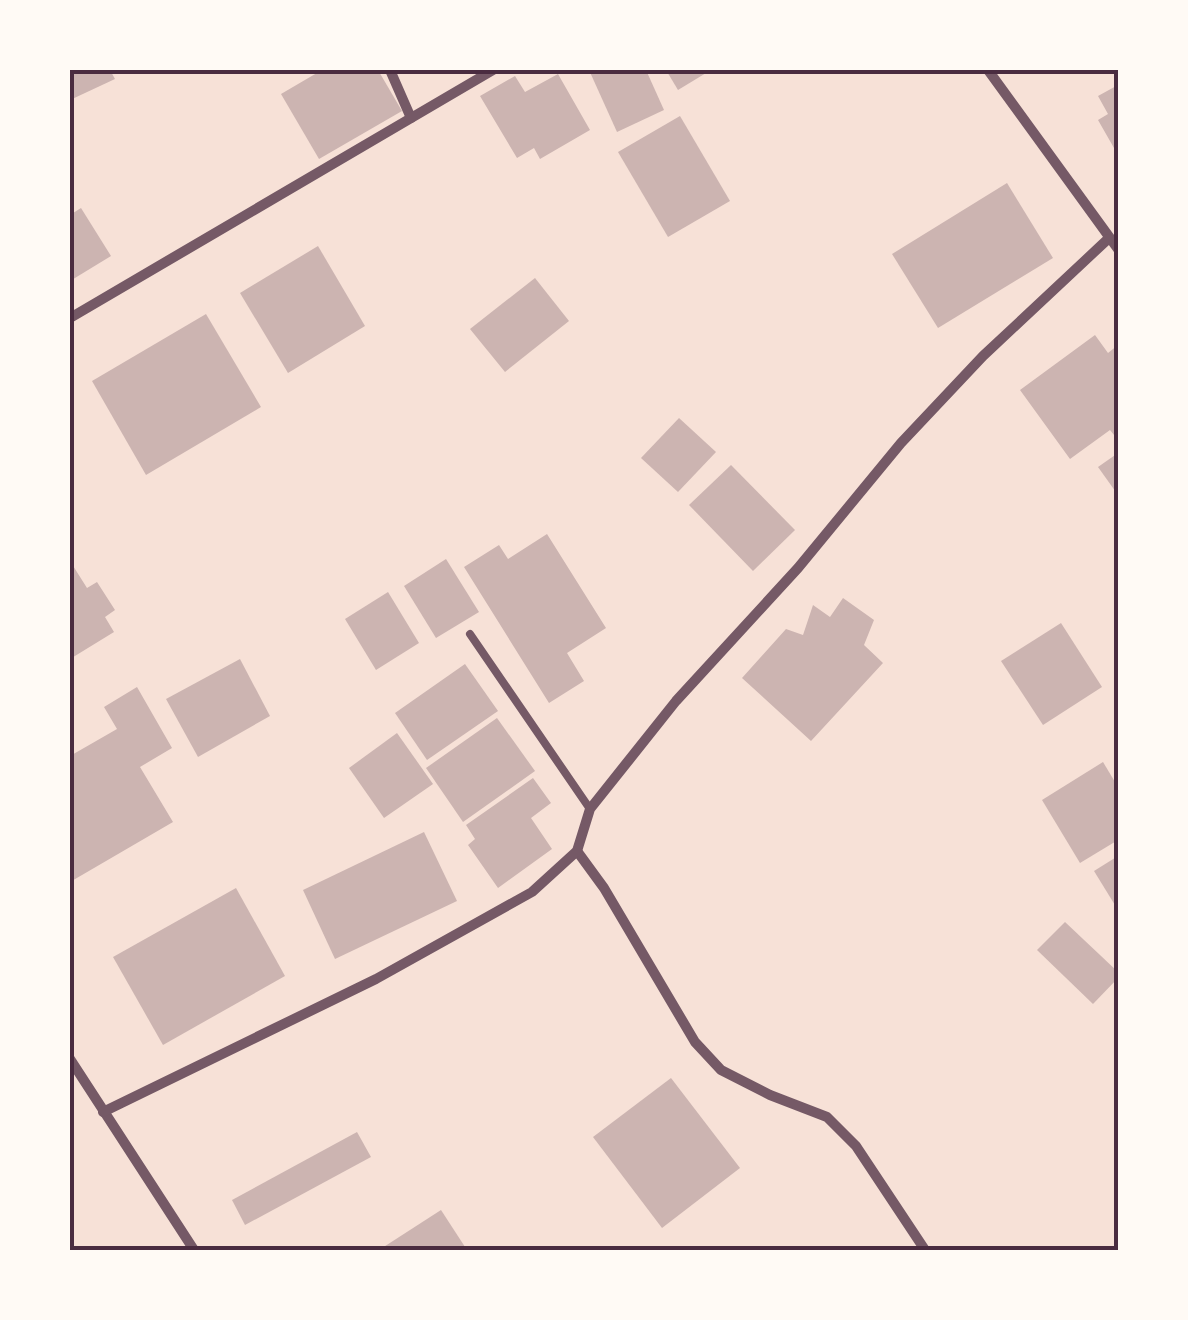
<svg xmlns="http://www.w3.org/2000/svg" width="1188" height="1320" font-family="'Varela Round',sans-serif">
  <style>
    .building { fill: #ccb4b1 }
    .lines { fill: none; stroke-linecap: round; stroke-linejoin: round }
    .service { stroke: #755966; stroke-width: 8 }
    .minor { stroke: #755966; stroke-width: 10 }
    .neatline { fill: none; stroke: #4a2c40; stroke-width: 4 }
  </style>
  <rect width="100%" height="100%" fill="#f7e1d7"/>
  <g class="building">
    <polygon points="70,70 110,70 115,79 70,100"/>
    <polygon points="322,70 378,70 402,111 319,159 281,94"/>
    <polygon points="589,70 646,70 664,110 617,132"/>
    <polygon points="666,70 711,70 678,90"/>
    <polygon points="558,74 590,130 540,159 534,148 517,158 480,96 515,76 525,92"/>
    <polygon points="1118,85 1118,145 1114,148 1098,120 1108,114 1098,96"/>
    <polygon points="680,116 730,201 668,237 618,152"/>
    <polygon points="1007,183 1053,258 938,328 892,254"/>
    <polygon points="81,208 111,256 70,281 70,215"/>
    <polygon points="318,246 365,326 288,373 240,293"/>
    <polygon points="535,278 569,321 505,372 470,329"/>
    <polygon points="206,314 261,407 146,475 92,381"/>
    <polygon points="1095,335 1108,353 1118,345 1118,440 1110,430 1070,459 1020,390"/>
    <polygon points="679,418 716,452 678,492 641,458"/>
    <polygon points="1118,453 1118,495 1098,467"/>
    <polygon points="731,465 795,530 753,571 689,505"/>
    <polygon points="547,534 606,628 567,653 584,681 549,703 464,567 499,545 508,559"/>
    <polygon points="446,559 479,612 436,638 404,586"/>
    <polygon points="70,561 87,588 97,582 115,610 105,617 114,632 70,659"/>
    <polygon points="388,592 419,643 376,670 345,619"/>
    <polygon points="843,598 874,620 864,645 883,663 811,741 742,678 786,629 803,635 813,605 830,617"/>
    <polygon points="1061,623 1102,687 1043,725 1001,661"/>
    <polygon points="240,659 270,716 198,757 166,699"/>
    <polygon points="465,664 498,711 427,760 395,713"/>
    <polygon points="137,687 172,748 140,767 173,822 70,882 70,756 117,729 104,707"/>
    <polygon points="497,718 535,771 463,822 426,768"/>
    <polygon points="397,733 433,784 384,818 349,768"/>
    <polygon points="1103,762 1118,787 1118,840 1080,863 1042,800"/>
    <polygon points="533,778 551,803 531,818 552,849 498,888 468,845 475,839 466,825"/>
    <polygon points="424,832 457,901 335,959 303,890"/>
    <polygon points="1118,856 1118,910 1094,871"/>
    <polygon points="236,888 285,976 163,1045 113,957"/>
    <polygon points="1065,922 1118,972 1118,978 1093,1004 1037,950"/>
    <polygon points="671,1078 740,1168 662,1228 593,1137"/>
    <polygon points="357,1132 371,1157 245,1225 232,1200"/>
    <polygon points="441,1210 467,1250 379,1250"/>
  </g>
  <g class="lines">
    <polyline class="service" points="470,634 590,809"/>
    <g class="minor">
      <polyline points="390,70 411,118"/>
      <polyline points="988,70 1118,249"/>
      <polyline points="70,318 493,70"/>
      <polyline points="577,851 604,888 695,1042 721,1070 770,1095 827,1117 856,1146 925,1250"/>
      <polyline points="70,1059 194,1250"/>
      <polyline points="103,1112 376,979 532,892 577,851 590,809 676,701 798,568 901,443 983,356 1108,239"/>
    </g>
  </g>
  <rect width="1188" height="1320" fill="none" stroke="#fffaf5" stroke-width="145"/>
  <rect x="72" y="72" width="1044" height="1176" class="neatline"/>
</svg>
